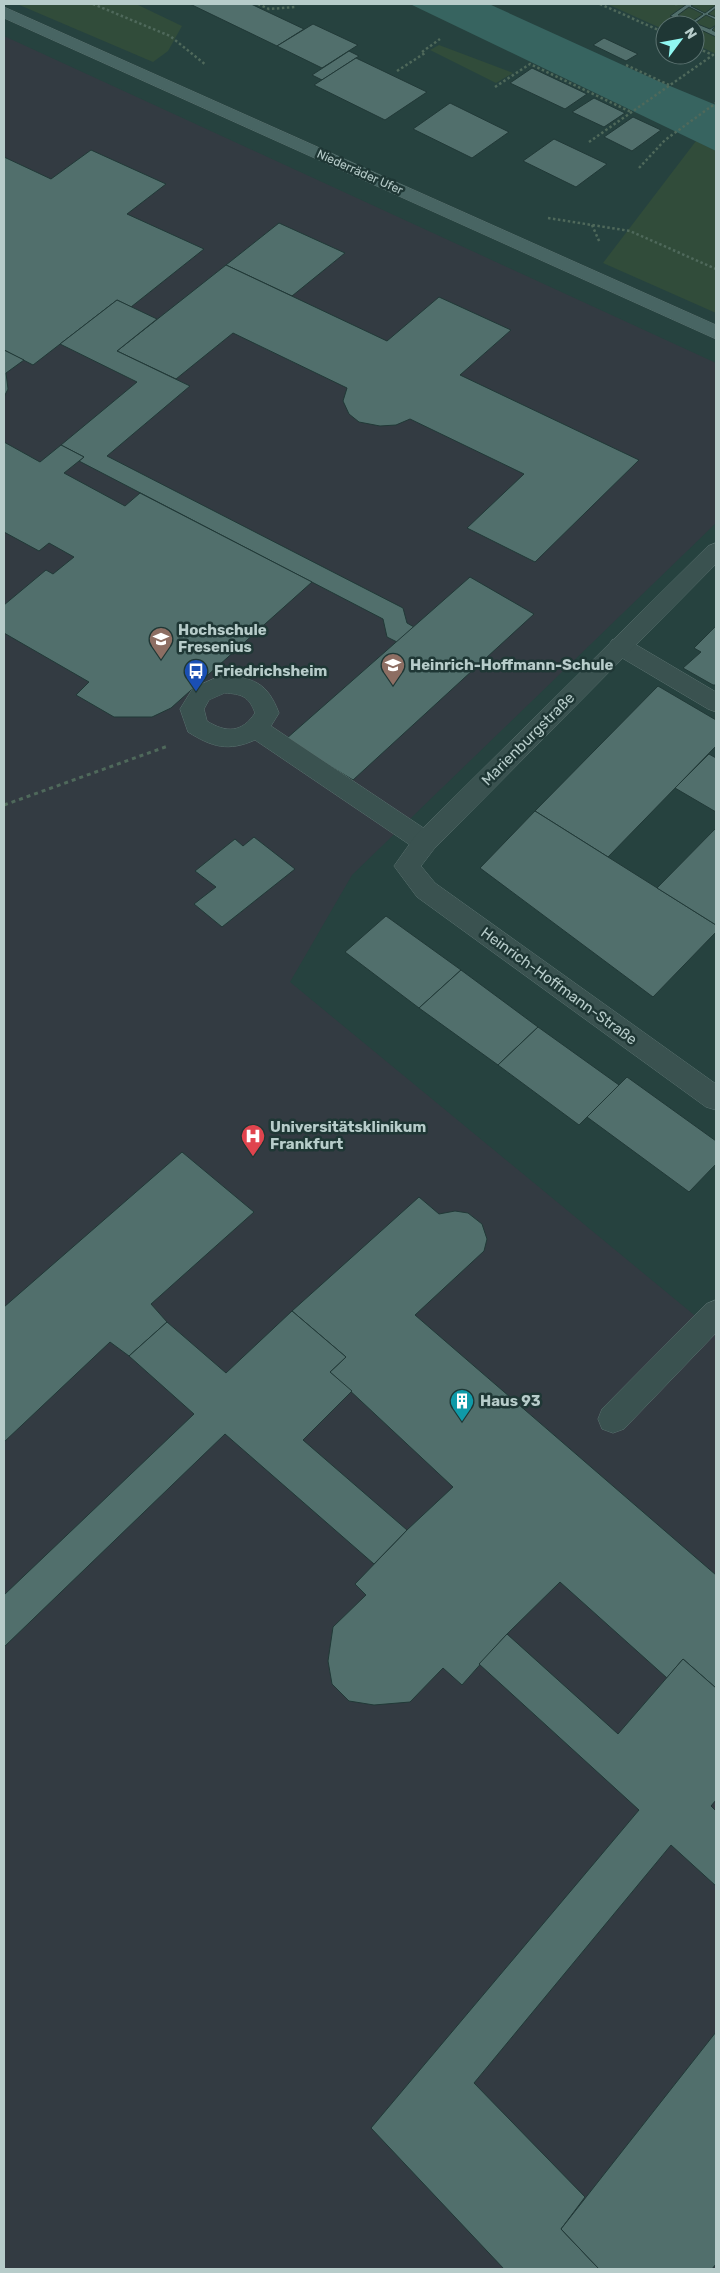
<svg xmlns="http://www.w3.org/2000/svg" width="720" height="2273" font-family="Rubik,sans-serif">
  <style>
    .medical { fill: #333b42 }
    .green { fill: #314c3a }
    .water { fill: #376460 }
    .building { fill: #516f6c; stroke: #213937; fill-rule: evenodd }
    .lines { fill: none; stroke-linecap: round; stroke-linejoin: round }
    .service-casing { stroke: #5b7270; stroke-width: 1 }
    .minor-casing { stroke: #5b7270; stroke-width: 1 }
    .secondary-casing { stroke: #5b7270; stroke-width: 1 }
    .path-far1 { stroke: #4f695b; stroke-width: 2.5; stroke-dasharray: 2.5 2.5; stroke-linecap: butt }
    .path { stroke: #4f695b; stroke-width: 3; stroke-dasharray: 4 4; stroke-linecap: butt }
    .service { fill: #3a5250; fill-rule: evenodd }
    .minor { fill: #3a5250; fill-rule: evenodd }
    .secondary { fill: #486563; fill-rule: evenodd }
    .labels { text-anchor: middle; stroke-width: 5; stroke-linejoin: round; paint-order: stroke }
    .far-street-label { font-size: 12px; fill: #b7ccca; stroke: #1f3735 }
    .poi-label { font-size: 15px; font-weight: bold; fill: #b7ccca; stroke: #1f3735; text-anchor: start }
    .street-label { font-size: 15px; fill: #b7ccca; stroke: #1f3735 }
  </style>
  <rect width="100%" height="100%" fill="#26423f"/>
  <polygon class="medical" points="4,36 716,363 716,523 352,875 290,982 716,1333 716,2269 4,2269"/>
  <g class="green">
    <polygon points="17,4 136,4 182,26 168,51 153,62"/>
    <polygon points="607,4 716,4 716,54 695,44 695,25 665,25 665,30"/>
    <polygon points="439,45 513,73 496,83 430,50"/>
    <polygon points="696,141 716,151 716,313 603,263"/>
  </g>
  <polygon class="water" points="410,4 489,4 658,81 716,105 716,151"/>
  <g class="building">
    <polygon points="190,4 251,4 304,29 277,46"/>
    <path d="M 687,4 L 694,4 L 691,6 L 705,13 L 716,5 L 712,4 L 716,4 L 716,8 L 708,14 L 716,17 L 716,20 L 706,15 L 695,23 L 710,29 L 716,25 L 712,30 L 716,32 L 716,37 L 695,27 L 695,25 L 690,25 L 670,16 ZM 689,7 L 703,14 L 693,21 L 678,15 Z"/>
    <polygon points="313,24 358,45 322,68 277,46"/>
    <polygon points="604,38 638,54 626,61 593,45"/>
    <polygon points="349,51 359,56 322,80 312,75"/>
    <polygon points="356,58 427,92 385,120 314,85"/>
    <polygon points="532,68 587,94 565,109 510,83"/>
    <polygon points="594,98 625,113 604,127 572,112"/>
    <polygon points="450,103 509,132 472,158 413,129"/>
    <polygon points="633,117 661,130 632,151 604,137"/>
    <polygon points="554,139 607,164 576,187 523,161"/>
    <polygon points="91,150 166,184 127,214 204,249 131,307 117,300 33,365 4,350 4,157 51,179"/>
    <polygon points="279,223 345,253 292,296 226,265"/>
    <polygon points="226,265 387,341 439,297 511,330 460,375 639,460 535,562 467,528 524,474 410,419 396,425 380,426 359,422 349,414 343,401 347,388 233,333 176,379 117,351"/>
    <polygon points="117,300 157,319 117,351 190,386 107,456 403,608 407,623 414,627 397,642 387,637 383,619 79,461 84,457 61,445 137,382 60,344"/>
    <polygon points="4,350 24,360 6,373 8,389 4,397"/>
    <polygon points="4,442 40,462 61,445 84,457 64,473 125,506 140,493 312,582 171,708 152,717 114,717 76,695 89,682 4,633 4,605 46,570 53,574 74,557 49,543 39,551 4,532"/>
    <polygon points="470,577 534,614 353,780 286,739"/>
    <polygon points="716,626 716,685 713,685 683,668 701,652 694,648"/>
    <polygon points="658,686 716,720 716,746 608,857 535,811"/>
    <polygon points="709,754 716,758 716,812 675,788"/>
    <polygon points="535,811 716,925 716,932 653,997 480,868"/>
    <polygon points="716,828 716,925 657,888"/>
    <polygon points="254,837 295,869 222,927 194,904 216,887 195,871 235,839 243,846"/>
    <polygon points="386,916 461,970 419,1008 345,952"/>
    <polygon points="461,970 538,1027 498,1065 419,1008"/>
    <polygon points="538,1027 619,1085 579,1125 498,1065"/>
    <polygon points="627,1077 716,1141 716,1164 689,1192 587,1117"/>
    <polygon points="182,1152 254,1212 151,1304 167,1322 129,1356 110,1342 4,1442 4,1307"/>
    <polygon points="419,1197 439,1214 455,1211 468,1213 482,1224 487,1239 484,1251 415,1315 716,1575 716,1688 683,1659 667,1678 560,1582 507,1634 462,1685 443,1668 410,1702 374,1705 349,1701 332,1684 328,1661 333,1627 366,1595 355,1584 407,1530 453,1487 330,1372 346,1357 292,1311"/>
    <polygon points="292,1311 346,1357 330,1372 352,1391 303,1440 407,1530 374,1564 225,1434 4,1647 4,1595 194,1414 129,1356 167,1322 226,1373"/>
    <polygon points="507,1634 618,1734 683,1659 716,1688 716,1800 711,1806 716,1811 716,1886 671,1845 474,2083 585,2197 561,2229 599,2269 504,2269 371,2128 639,1810 479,1664"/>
    <polygon points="716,2032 716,2264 712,2269 599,2269 561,2229"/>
  </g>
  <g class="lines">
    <g class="service-casing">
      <g id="service">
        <polygon points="620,638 628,640 716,692 716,712 708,709 612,652 608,646 612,640"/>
        <path d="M 222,675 C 254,678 267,682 279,713 L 271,726 L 434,835 L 437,842 L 434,849 L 425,852 L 416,849 L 255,740 C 228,752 212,747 188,732 L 180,709 L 193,688 ZM 225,693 C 241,694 249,696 255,713 C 242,733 226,733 207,721 L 204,709 L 209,700 Z"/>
        <polygon points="716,1300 716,1333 624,1429 613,1433 602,1429 598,1419 602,1409 706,1304"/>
      </g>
    </g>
    <g class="minor-casing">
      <polygon id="minor" points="716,543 716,564 434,849 421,866 435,883 716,1084 716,1110 706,1107 417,897 394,866 416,835 708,546"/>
    </g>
    <g class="secondary-casing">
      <polygon id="secondary" points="4,7 716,325 716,339 4,18"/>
    </g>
    <g class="path-far1">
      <polyline points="93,4 170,36 206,65"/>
      <polyline points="258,4 269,9 295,7"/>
      <polyline points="600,4 665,33"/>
      <polyline points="675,4 678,4"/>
      <polyline points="422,52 440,39"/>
      <polyline points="626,65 669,85"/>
      <polyline points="397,71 425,53"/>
      <polyline points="495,87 530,64 631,112"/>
      <polyline points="589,142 713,55 695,47"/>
      <polyline points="639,168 665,140 716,103"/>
      <polyline points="548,218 630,231 716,269"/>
      <polyline points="592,225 600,243"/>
    </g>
    <polyline class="path" points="4,805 168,746"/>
    <use href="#service" class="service"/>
    <use href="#minor" class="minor"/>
    <use href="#secondary" class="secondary"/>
  </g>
  <defs>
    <g id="school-pin" transform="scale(1.25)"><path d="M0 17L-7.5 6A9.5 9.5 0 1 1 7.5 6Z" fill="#8d6e63" stroke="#1f3735"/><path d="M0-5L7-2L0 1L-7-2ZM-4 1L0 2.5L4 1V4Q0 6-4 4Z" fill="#fff"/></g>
    <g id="bus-pin" transform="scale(1.25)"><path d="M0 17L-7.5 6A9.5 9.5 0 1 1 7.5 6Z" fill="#1a4fb4" stroke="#1f3735"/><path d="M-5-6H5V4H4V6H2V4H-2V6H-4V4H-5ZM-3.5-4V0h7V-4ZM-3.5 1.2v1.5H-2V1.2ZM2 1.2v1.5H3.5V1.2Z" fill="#fff"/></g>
    <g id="hospital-pin" transform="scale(1.25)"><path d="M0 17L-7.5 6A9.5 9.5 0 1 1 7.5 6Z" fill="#e0444e" stroke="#1f3735"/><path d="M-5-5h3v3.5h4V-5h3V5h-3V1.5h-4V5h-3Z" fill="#fff"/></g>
    <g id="building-pin" transform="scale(1.25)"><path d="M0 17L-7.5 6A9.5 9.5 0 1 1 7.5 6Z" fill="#0f9aa8" stroke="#1f3735"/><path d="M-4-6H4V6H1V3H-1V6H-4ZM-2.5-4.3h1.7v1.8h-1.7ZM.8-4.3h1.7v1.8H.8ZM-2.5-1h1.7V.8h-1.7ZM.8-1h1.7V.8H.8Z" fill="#fff"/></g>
  </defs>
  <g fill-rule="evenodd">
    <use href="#school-pin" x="161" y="639"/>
    <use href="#school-pin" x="393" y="665"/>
    <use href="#bus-pin" x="196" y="671"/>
    <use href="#hospital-pin" x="253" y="1136"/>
    <use href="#building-pin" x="462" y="1401"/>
  </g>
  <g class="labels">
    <g class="far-street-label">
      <text transform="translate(360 172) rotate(24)" y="4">Niederräder Ufer</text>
    </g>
    <g class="poi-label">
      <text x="178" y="635">Hochschule<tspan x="178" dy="17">Fresenius</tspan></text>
      <text x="410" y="670">Heinrich-Hoffmann-Schule</text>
      <text x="214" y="676">Friedrichsheim</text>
      <text x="270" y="1132">Universitätsklinikum<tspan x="270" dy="17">Frankfurt</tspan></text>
      <text x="480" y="1406">Haus 93</text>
    </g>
    <g class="street-label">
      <text transform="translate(528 739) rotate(-45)" y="5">Marienburgstraße</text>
      <text transform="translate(559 986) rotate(36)" y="5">Heinrich-Hoffmann-Straße</text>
    </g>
  </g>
  <rect width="720" height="2273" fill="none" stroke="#b7ccca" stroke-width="10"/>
  <g transform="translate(680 40) rotate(58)"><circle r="24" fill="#1f3735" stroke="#5c7371"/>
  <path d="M0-4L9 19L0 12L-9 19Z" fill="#90f8f2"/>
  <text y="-8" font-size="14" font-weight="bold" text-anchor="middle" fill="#b7ccca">N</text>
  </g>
</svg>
